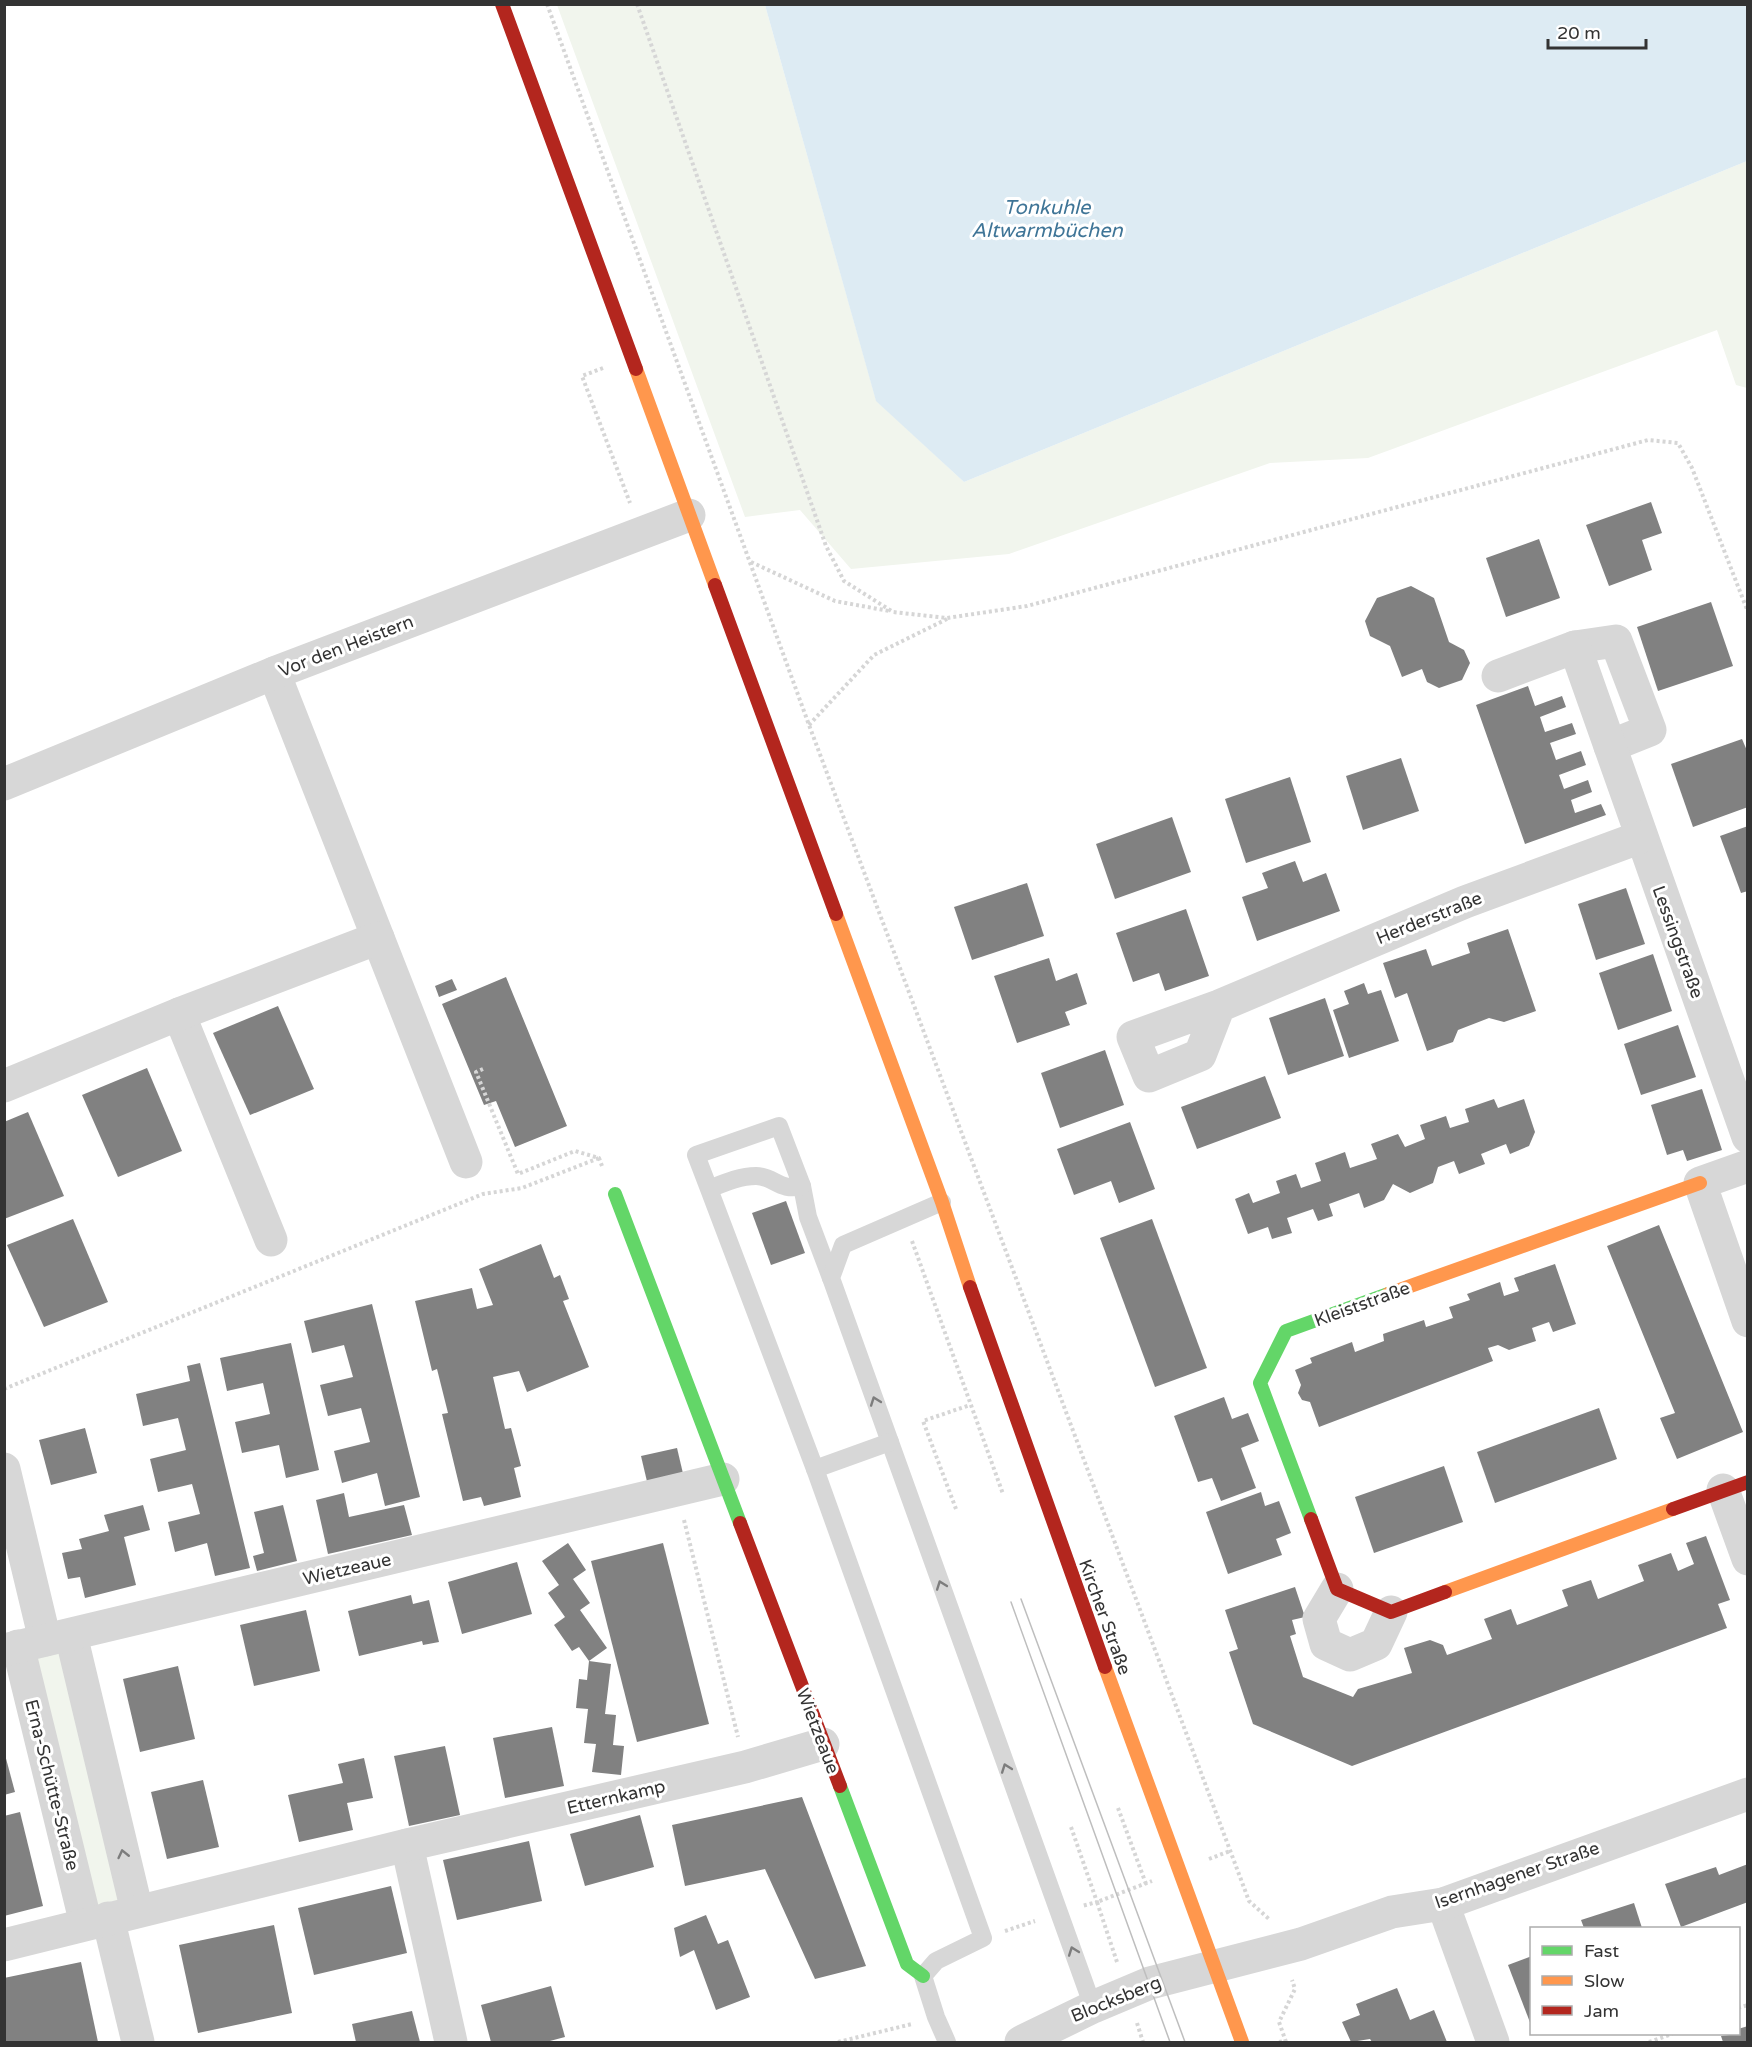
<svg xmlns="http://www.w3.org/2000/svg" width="1752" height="2047" font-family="'Varela Round',sans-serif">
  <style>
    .green { fill: #f1f5ed }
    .water { fill: #ddebf3 }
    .building { fill: #818181 }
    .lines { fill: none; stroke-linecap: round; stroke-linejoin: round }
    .path { stroke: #d6d6d6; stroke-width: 4; stroke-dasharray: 3 3; stroke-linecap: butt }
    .lane { stroke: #d7d7d7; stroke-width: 18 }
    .street { stroke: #d7d7d7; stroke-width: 33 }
    .fast { stroke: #63d668; stroke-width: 14 }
    .slow { stroke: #ff974d; stroke-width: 14 }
    .jam { stroke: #b3261e; stroke-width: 14 }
    .tram { stroke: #bebebe; stroke-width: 1.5 }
    .oneway { stroke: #7d7d7d }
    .labels { text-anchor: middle; stroke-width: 6; stroke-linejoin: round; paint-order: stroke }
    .street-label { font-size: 18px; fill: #333; stroke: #fff }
    .water-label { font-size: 20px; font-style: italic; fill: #3f7597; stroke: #fff }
  </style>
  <rect width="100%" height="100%" fill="#fff"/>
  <g class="green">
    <polygon points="557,5 765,5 876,400 964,482 1747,161 1747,388 1736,385 1717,330 1368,458 1270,463 1009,554 851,569 800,510 745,517"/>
    <polygon points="64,1643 128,1902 91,1912 27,1653"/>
  </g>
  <polygon class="water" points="765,5 1747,5 1747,161 964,482 876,401"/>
  <g class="building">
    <polygon points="1651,502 1662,533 1642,540 1652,570 1609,586 1586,525"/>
    <polygon points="1539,539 1560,598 1506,617 1486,558"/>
    <polygon points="1411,586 1434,598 1449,642 1464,650 1470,663 1462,680 1439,688 1427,682 1422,669 1402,677 1390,646 1370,636 1365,621 1377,598"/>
    <polygon points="1711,602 1733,666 1658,691 1637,627"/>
    <polygon points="1528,686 1535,706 1562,696 1566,707 1540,717 1545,732 1572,723 1576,734 1550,743 1556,760 1581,751 1586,765 1559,775 1564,789 1588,780 1592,792 1571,800 1575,813 1601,804 1606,815 1525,844 1476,705"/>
    <polygon points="1742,739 1748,753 1748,807 1693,827 1671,764"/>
    <polygon points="1401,758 1419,811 1363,830 1346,776"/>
    <polygon points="1290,777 1311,842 1246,863 1225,799"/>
    <polygon points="1172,817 1191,872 1115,899 1096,844"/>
    <polygon points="1748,826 1748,891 1741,893 1720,836"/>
    <polygon points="1295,861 1303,882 1326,873 1340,911 1257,941 1242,897 1268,888 1262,873"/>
    <polygon points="1027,883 1044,936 972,960 954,907"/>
    <polygon points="1626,888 1645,944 1596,960 1578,904"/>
    <polygon points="1186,909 1209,976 1165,991 1159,973 1133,982 1116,933"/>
    <polygon points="1508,929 1536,1011 1504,1022 1489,1018 1458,1030 1453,1042 1427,1051 1407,993 1395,998 1383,963 1426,949 1432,966 1470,953 1467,943"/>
    <polygon points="1653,954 1672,1011 1618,1030 1599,973"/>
    <polygon points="1049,958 1056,981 1077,973 1087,1004 1065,1012 1070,1025 1017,1043 994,976"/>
    <polygon points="506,977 567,1126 515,1147 496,1101 484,1105 442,1004"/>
    <polygon points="452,979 457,990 439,997 435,986"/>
    <polygon points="1364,983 1368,994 1381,990 1399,1041 1349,1058 1333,1010 1349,1004 1344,991"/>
    <polygon points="1325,998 1344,1056 1288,1075 1269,1018"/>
    <polygon points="278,1006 314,1089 250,1115 213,1033"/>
    <polygon points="1678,1025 1696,1077 1641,1095 1624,1044"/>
    <polygon points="1105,1050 1124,1105 1060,1128 1041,1073"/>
    <polygon points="147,1068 182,1151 118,1177 82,1095"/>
    <polygon points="1265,1076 1281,1118 1197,1149 1181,1107"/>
    <polygon points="1702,1089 1722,1150 1687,1161 1683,1150 1667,1155 1651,1105"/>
    <polygon points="1494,1099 1498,1108 1524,1099 1535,1132 1529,1146 1510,1154 1506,1144 1481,1154 1485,1164 1459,1174 1454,1161 1438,1167 1433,1183 1410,1193 1393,1184 1384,1200 1364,1208 1359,1193 1329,1204 1333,1216 1318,1221 1313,1209 1287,1218 1292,1233 1272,1239 1268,1227 1248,1234 1235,1199 1249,1193 1253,1203 1280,1193 1276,1181 1296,1174 1301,1188 1321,1181 1315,1163 1345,1152 1350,1168 1377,1159 1371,1144 1398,1134 1405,1147 1425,1139 1420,1125 1446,1116 1450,1128 1469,1122 1465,1109"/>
    <polygon points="28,1112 64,1196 4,1219 4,1122"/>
    <polygon points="1130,1122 1155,1189 1119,1203 1111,1181 1074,1195 1057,1149"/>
    <polygon points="786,1201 805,1253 771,1265 752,1213"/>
    <polygon points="73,1219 108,1302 44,1327 7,1245"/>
    <polygon points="1152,1219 1207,1368 1155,1387 1100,1238"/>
    <polygon points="1659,1225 1743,1432 1677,1459 1660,1418 1675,1413 1607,1246"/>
    <polygon points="541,1244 554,1278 560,1275 569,1299 563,1301 589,1367 527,1392 519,1371 493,1377 505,1429 511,1428 521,1466 514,1468 521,1497 484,1506 481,1497 463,1501 442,1414 448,1413 437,1369 432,1371 415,1301 472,1288 477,1309 493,1305 479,1269"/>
    <polygon points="1555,1264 1576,1324 1553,1332 1549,1322 1532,1328 1536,1341 1509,1350 1498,1345 1488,1348 1493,1361 1319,1427 1310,1402 1302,1400 1298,1393 1301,1385 1295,1370 1312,1363 1310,1358 1352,1342 1355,1352 1384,1341 1383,1334 1424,1320 1426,1327 1453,1318 1449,1307 1470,1300 1467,1294 1500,1282 1504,1296 1519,1291 1514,1278"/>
    <polygon points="372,1304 420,1497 385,1506 377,1473 342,1483 334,1451 370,1442 361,1408 328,1416 320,1385 353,1377 344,1345 312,1353 304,1321"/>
    <polygon points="291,1343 319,1470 286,1478 279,1445 242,1453 235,1422 270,1414 263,1383 227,1391 220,1358"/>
    <polygon points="200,1363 250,1568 215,1576 207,1543 175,1552 168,1522 200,1514 192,1484 158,1492 150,1459 186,1450 178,1418 143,1426 136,1394 190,1381 187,1366"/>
    <polygon points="1224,1397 1232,1419 1248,1413 1259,1441 1241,1448 1256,1488 1221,1501 1212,1478 1198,1482 1174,1416"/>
    <polygon points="1599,1408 1617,1459 1495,1503 1477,1452"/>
    <polygon points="85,1428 97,1473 51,1485 39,1440"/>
    <polygon points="677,1448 685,1482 649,1490 641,1456"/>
    <polygon points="1444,1466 1463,1522 1374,1553 1355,1497"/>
    <polygon points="1261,1492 1265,1506 1279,1501 1291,1533 1276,1539 1282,1555 1228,1574 1206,1512"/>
    <polygon points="344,1493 349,1517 404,1505 412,1535 328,1554 316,1500"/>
    <polygon points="143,1505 150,1530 124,1537 136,1585 85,1598 80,1577 68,1579 62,1553 82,1549 79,1539 109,1531 104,1515"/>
    <polygon points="283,1505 297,1561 257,1571 253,1556 264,1553 254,1512"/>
    <polygon points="1706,1536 1730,1600 1718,1604 1727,1628 1352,1766 1253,1724 1229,1652 1238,1649 1225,1610 1295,1587 1305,1617 1292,1620 1296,1634 1290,1636 1303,1677 1353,1697 1358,1689 1412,1673 1404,1648 1430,1640 1443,1645 1447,1655 1492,1639 1484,1619 1511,1609 1517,1625 1568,1606 1562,1590 1591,1580 1598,1599 1644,1581 1638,1565 1671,1553 1678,1571 1694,1564 1686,1543"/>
    <polygon points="568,1543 586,1570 573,1579 590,1603 580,1610 607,1648 589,1661 611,1664 605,1714 616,1715 613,1745 624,1746 621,1775 592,1772 596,1744 584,1743 588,1709 576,1708 579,1679 587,1680 589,1661 579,1647 572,1651 554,1625 565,1617 548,1593 559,1585 542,1561"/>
    <polygon points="663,1543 709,1724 637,1742 591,1561"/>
    <polygon points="517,1562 532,1614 462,1634 448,1582"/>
    <polygon points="411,1595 413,1604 429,1600 439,1642 423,1645 422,1641 359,1656 348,1611"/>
    <polygon points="306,1610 320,1671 254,1686 240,1625"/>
    <polygon points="178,1666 195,1739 140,1752 123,1679"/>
    <polygon points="552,1727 564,1786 505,1798 493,1738"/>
    <polygon points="445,1746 460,1815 409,1826 394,1756"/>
    <polygon points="4,1751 15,1792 4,1795"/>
    <polygon points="364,1758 373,1798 347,1803 353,1830 299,1842 288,1795 343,1783 338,1764"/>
    <polygon points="203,1780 219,1847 167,1859 151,1792"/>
    <polygon points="802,1797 866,1966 815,1979 765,1869 685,1886 672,1825"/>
    <polygon points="20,1812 43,1906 4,1916 4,1816"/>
    <polygon points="640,1815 654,1867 585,1886 570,1834"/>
    <polygon points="529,1841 542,1901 457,1920 443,1860"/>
    <polygon points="1748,1864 1748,1902 1681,1927 1665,1884 1716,1867 1719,1875"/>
    <polygon points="391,1886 407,1953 314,1975 298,1908"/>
    <polygon points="1634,1903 1642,1928 1584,1928 1581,1920"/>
    <polygon points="706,1915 718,1944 728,1940 750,1997 716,2010 694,1950 680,1957 674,1928"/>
    <polygon points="274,1925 292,2013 198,2033 179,1945"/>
    <polygon points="1532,1956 1532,2025 1531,2025 1508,1965"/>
    <polygon points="81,1962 98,2042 4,2042 4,1978"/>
    <polygon points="551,1986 565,2037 546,2042 491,2042 481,2005"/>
    <polygon points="1397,1988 1410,2020 1434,2010 1447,2042 1372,2042 1370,2039 1351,2042 1342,2022 1360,2015 1356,2004"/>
    <polygon points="412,2011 420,2042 356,2042 352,2024"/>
    <polygon points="1748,2026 1748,2042 1723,2042 1721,2036 1738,2034 1738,2029"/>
  </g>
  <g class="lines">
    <g class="path">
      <polyline points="547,4 809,725 1249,1901 1270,1920"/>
      <polyline points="637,4 826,546 844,581 893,612 947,618 1027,606 1648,440 1678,443 1692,468 1748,612"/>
      <polyline points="603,368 582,376 630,503"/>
      <polyline points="751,562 835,601 889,611"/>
      <polyline points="809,725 874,655 947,619"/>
      <polyline points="483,1069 476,1072 518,1174 575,1151 599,1158 602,1166"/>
      <polyline points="912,1241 1003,1494"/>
      <polyline points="4,1389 483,1194 522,1188 599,1158"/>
      <polyline points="956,1509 923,1421 970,1405"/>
      <polyline points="684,1520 738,1737"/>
      <polyline points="1118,1808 1146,1884"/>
      <polyline points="1071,1827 1097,1902 1082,1906"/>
      <polyline points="1209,1859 1230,1851"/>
      <polyline points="1005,1931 1035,1921"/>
      <polyline points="1117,1962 1097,1902 1152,1881"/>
      <polyline points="1738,2008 1748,2005"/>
      <polyline points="1137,2023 1143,2042"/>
      <polyline points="838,2042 912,2024"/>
      <polyline points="1279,2042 1285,2041"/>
      <polyline points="1286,2042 1279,2022 1295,1989 1292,1980"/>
      <polyline points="1649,2042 1672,2034"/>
    </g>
    <g class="lane">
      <polyline points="802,1186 808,1217 831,1278"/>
      <path d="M 709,1189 C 724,1183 740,1176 756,1176 C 774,1176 780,1192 802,1186 L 779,1126 L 696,1155 L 709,1189 L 815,1469"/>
      <polyline points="942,1202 843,1245 831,1278 1093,2007"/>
      <polyline points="890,1442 815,1469 983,1938 936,1961 923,1976 936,2017 947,2042"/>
    </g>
    <g class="street">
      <polyline points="1575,647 1616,641 1650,730 1610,746"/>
      <polyline points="274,673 466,1162"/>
      <polyline points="1498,676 1575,647 1748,1137"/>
      <polyline points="4,784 274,673 689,515"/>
      <polyline points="1219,1006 1200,1055 1149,1076 1133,1037 1219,1006 1465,902 1641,837"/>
      <polyline points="179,1014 271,1240"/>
      <polyline points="4,1086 179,1014 378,938"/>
      <polyline points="1748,1166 1700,1183 1748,1321"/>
      <polyline points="4,1469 45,1640"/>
      <polyline points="1723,1490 1748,1559"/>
      <polyline points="1337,1589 1319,1619 1326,1644 1350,1655 1376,1644 1391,1612"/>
      <polyline points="71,1635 137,1911"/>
      <polyline points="18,1646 86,1924"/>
      <polyline points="4,1650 723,1479"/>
      <polyline points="407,1845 451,2042"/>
      <polyline points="1443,1904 1493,2042"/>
      <polyline points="108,1918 138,2042"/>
      <polyline points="4,1945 407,1845 745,1767 823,1744"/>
      <polyline points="1021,2042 1093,2007 1150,1983 1301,1944 1392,1912 1443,1904 1748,1794"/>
    </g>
    <g class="fast">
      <polyline points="615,1194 740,1523"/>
      <polyline points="1311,1519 1260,1383 1286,1331 1388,1294"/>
      <polyline points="840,1786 907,1964 923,1976"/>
    </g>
    <g class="slow">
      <polyline points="636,369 715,585"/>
      <polyline points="836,914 942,1202 970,1287"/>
      <polyline points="1388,1294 1700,1183"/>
      <polyline points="1445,1592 1673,1509"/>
      <polyline points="1105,1667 1242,2042"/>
    </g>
    <g class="jam">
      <polyline points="502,4 636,369"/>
      <polyline points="715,585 836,914"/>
      <polyline points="970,1287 1105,1667"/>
      <polyline points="1673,1509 1748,1482"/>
      <polyline points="1311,1519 1337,1589 1391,1612 1445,1592"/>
      <polyline points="740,1523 840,1786"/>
    </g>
    <g class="tram">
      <polyline points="1021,1599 1185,2042"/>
      <polyline points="1011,1602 1170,2042"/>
    </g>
  </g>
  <defs><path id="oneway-chevron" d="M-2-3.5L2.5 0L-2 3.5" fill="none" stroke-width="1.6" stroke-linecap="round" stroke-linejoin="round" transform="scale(1.5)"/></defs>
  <g class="oneway">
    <use href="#oneway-chevron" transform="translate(875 1401) rotate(-110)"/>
    <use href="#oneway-chevron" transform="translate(941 1585) rotate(-110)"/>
    <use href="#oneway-chevron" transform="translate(1006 1768) rotate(-110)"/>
    <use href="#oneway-chevron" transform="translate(123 1854) rotate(-103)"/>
    <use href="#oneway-chevron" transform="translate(1073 1951) rotate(-110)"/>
  </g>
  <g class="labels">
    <g class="street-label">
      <text transform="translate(346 646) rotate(-21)" y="6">Vor den Heistern</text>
      <text transform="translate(1429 918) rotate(-22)" y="6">Herderstraße</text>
      <text transform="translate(1678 942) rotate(70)" y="6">Lessingstraße</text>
      <text transform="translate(1362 1304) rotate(-20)" y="6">Kleiststraße</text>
      <text transform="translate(347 1569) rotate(-13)" y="6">Wietzeaue</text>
      <text transform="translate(1105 1617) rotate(70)" y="6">Kircher Straße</text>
      <text transform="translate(818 1731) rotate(69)" y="6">Wietzeaue</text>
      <text transform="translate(52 1785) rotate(76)" y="6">Erna-Schütte-Straße</text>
      <text transform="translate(616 1797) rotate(-13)" y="6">Etternkamp</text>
      <text transform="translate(1517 1875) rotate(-19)" y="6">Isernhagener Straße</text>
      <text transform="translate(1116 1999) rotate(-22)" y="6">Blocksberg</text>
    </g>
    <g class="water-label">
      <text x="1047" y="214">Tonkuhle<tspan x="1047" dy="23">Altwarmbüchen</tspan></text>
    </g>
  </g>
  <rect width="1752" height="2047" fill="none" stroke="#333333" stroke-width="12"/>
  <rect x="1530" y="1927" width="210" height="108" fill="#ffffff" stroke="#adadad" stroke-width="1.5"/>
  <rect x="1542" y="1946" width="30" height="9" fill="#63d668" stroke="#adadad" stroke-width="1.5"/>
  <text x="1584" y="1957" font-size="18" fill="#333333">Fast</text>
  <rect x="1542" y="1976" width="30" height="9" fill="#ff974d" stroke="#adadad" stroke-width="1.5"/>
  <text x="1584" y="1987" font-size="18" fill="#333333">Slow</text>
  <rect x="1542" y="2006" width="30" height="9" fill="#b3261e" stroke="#adadad" stroke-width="1.5"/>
  <text x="1584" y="2017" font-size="18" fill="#333333">Jam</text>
  <path d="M1548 39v9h98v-9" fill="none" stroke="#333333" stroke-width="3"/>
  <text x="1557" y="39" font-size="18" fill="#333333" stroke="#ffffff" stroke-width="4.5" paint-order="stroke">20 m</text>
</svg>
